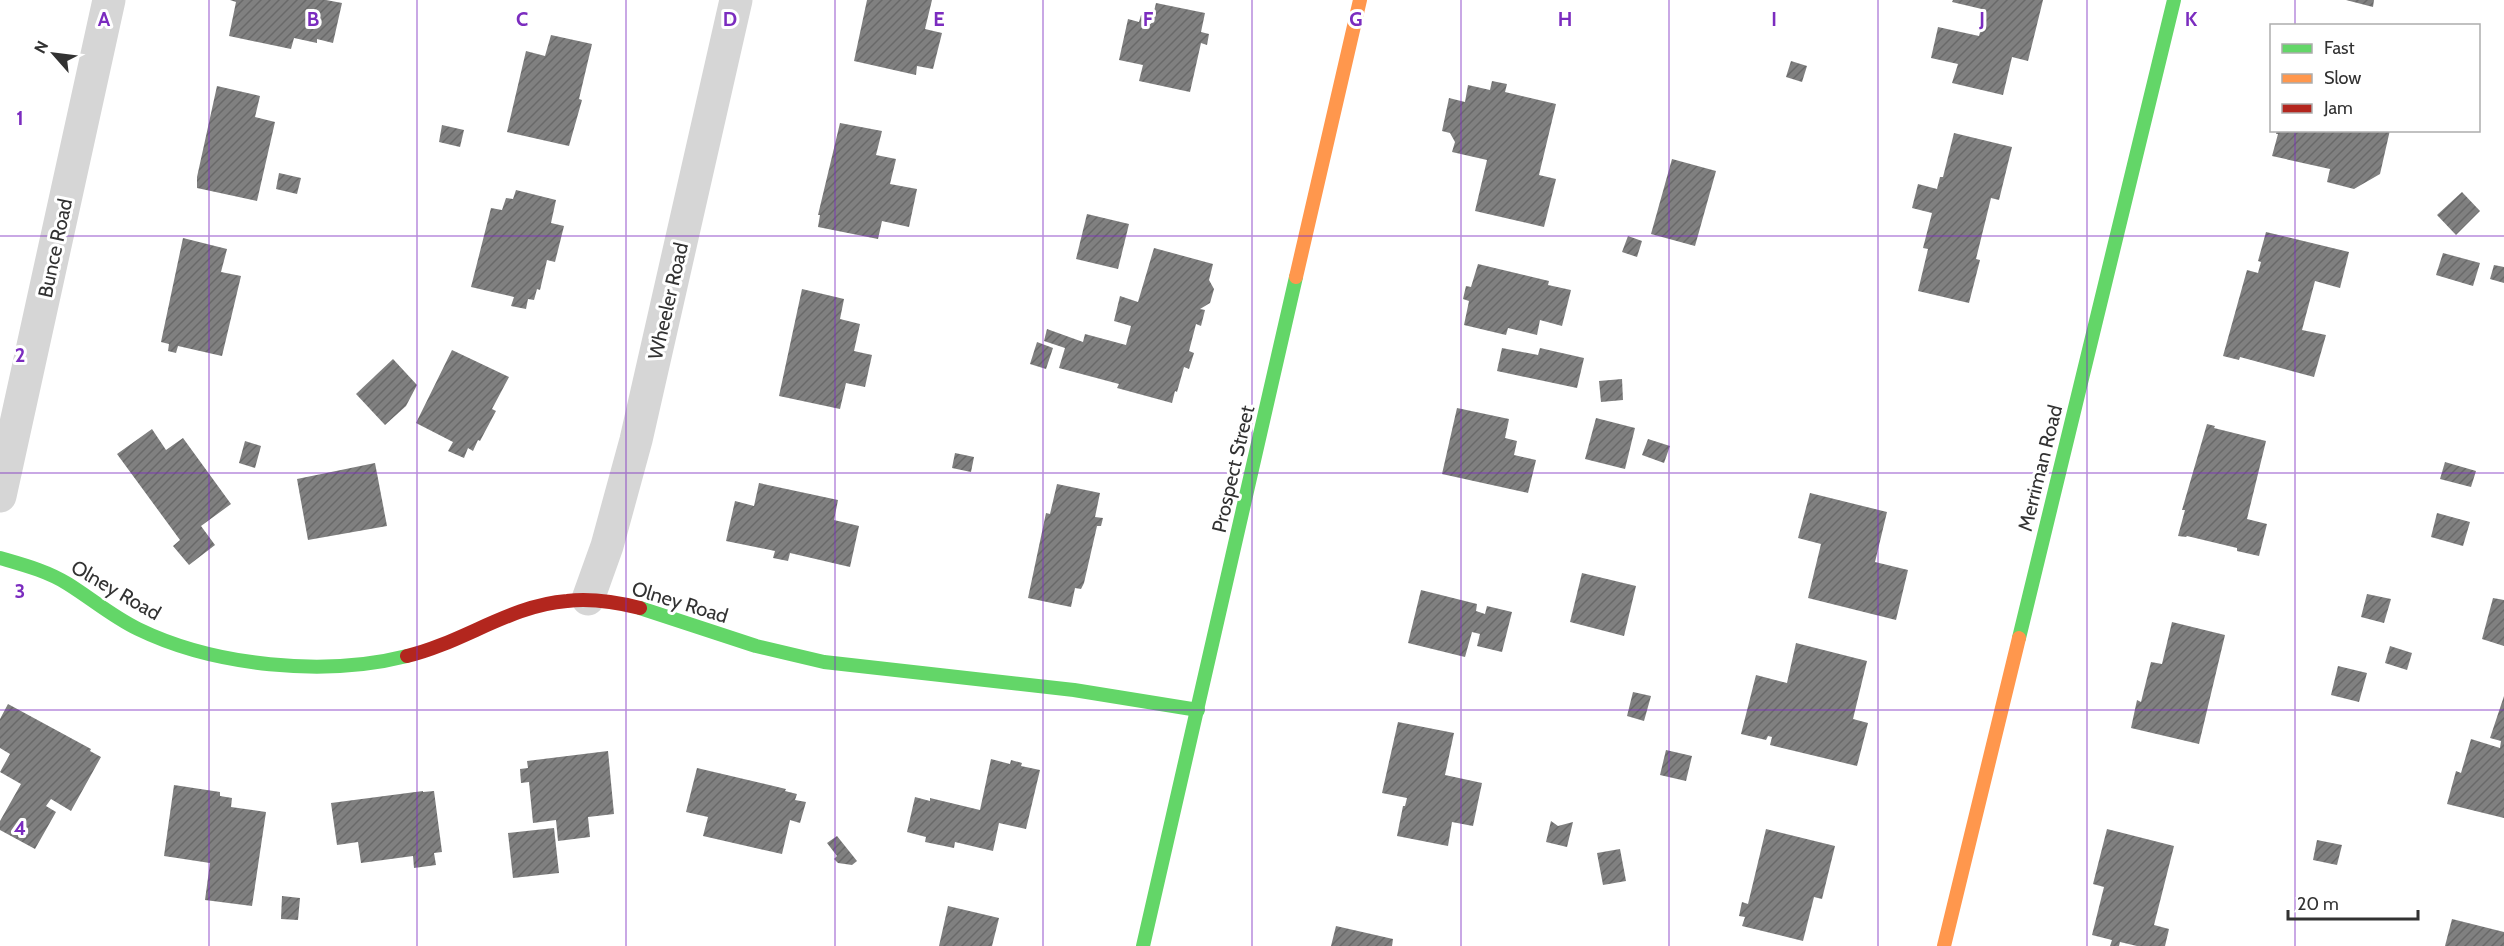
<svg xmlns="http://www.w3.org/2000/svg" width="2504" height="946" font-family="Cabin,sans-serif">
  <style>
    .building { fill: url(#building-hatch) }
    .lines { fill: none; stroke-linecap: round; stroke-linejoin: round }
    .street { stroke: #d6d6d6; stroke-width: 33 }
    .fast { stroke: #63d668; stroke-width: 14 }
    .slow { stroke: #ff974d; stroke-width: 14 }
    .jam { stroke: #b3261e; stroke-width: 14 }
    .grid { fill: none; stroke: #7b2cbf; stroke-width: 1.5; stroke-opacity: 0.55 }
    .labels { text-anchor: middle; stroke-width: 6; stroke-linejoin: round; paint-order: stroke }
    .street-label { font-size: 20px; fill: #323232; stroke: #fff }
    .grid-label { font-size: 20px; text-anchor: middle; font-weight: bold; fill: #7b2cbf; stroke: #fff; stroke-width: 6; stroke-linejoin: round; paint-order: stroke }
  </style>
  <defs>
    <pattern id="building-hatch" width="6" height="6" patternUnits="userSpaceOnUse" patternTransform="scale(1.5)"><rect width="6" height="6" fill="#808080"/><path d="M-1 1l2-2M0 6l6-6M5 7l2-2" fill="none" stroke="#696969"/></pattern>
  </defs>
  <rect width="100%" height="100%" fill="#fff"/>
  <g class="building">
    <polygon points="230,0 326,0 342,3 333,43 317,39 317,43 294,38 291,49 229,36 236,2"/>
    <polygon points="867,0 932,0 925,29 942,33 933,69 917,66 916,75 854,61"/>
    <polygon points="1953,0 2043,0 2028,61 2012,57 2003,95 1952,83 1958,64 1931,58 1938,27 1979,36 1986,10 1952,2"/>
    <polygon points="2346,0 2374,0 2373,7"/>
    <polygon points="1156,3 1205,13 1201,32 1209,34 1207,45 1201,43 1190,92 1139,81 1143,65 1119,60 1128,19 1139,22 1141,15 1148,17 1147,23 1151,24"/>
    <polygon points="551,35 592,44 579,99 582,100 569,146 507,132 526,51 545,56"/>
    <polygon points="1791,61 1807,66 1802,82 1786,77"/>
    <polygon points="1492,81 1507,84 1505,92 1556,104 1539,175 1556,179 1544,227 1475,211 1487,160 1452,152 1455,142 1450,133 1442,131 1449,98 1465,102 1468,85 1490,90"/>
    <polygon points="217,86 260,96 255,117 275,122 257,201 197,188 197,177"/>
    <polygon points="840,123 882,131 876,155 896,159 890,184 917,189 909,227 882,221 878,239 818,227 820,215 818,215"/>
    <polygon points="442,125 464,130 460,147 439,142"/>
    <polygon points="2277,130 2390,130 2380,174 2354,189 2327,182 2330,169 2272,156 2278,134 2276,134"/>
    <polygon points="1954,133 2012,147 1999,200 1991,198 1976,259 1980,260 1969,303 1918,291 1928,249 1923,248 1932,213 1912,208 1918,184 1937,189 1940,177 1943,177"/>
    <polygon points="1672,159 1716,171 1695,246 1651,234"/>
    <polygon points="279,173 301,178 297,194 276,189"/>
    <polygon points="516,190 556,200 551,223 564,226 555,262 547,260 540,290 537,289 534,300 528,299 526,309 511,306 514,297 471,287 491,208 502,210 506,198 513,199"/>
    <polygon points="2462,192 2480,211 2456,235 2437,215"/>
    <polygon points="1087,214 1129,224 1118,269 1076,259"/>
    <polygon points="2266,232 2349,252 2340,288 2315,281 2302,330 2326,335 2314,377 2240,357 2239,360 2223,356 2247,270 2258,273 2261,262 2258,261"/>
    <polygon points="1628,236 1642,241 1637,257 1622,252"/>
    <polygon points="183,238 227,249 221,272 241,276 222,356 178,346 176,353 168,351 169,344 161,342"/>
    <polygon points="1154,248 1213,264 1209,280 1214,289 1210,303 1200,309 1205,310 1201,326 1196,324 1189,351 1194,353 1189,369 1184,367 1177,392 1175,391 1172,403 1117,388 1119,384 1059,368 1065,348 1044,341 1047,329 1083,342 1085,334 1126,345 1131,326 1114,321 1120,296 1138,302"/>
    <polygon points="2443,253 2480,263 2473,286 2436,275"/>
    <polygon points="1478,264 1549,281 1548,285 1571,290 1562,326 1540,320 1537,335 1508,328 1506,335 1464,325 1469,301 1463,299 1466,286 1471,287"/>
    <polygon points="2494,265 2504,267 2504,283 2490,279"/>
    <polygon points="802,289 844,299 840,319 860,324 854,351 872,355 865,387 846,383 840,409 779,396"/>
    <polygon points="1037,342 1053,348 1046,369 1030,364"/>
    <polygon points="1502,348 1538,355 1540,348 1584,358 1577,388 1497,371"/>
    <polygon points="452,350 509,377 492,409 496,411 480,441 478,440 473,451 468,448 464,458 448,451 453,442 416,423"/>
    <polygon points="393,359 417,385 406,406 385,425 356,394"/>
    <polygon points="1622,379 1623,400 1601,402 1599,381"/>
    <polygon points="1457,408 1509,419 1505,438 1517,441 1514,455 1536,460 1528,493 1442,474"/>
    <polygon points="1596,418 1635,428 1625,469 1585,459"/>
    <polygon points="2207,424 2215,426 2214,428 2266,441 2247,519 2267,524 2259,556 2237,551 2237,548 2187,536 2186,537 2178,536 2185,510 2182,510"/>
    <polygon points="152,429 166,450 183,438 231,504 201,526 215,545 189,565 173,546 180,540 117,454"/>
    <polygon points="1648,439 1670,446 1664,463 1642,455"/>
    <polygon points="245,441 261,446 255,468 239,463"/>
    <polygon points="955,453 974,457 971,472 952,468"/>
    <polygon points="2445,462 2476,471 2471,487 2440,479"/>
    <polygon points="375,463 387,526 308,540 297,479"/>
    <polygon points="759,483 838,500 834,520 859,526 850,567 790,553 788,561 773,558 775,551 726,541 735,501 754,506"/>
    <polygon points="1057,484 1100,493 1095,517 1103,518 1101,526 1097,526 1084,583 1081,589 1075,588 1071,607 1028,598 1046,513 1050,514"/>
    <polygon points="1810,493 1887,512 1875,562 1908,570 1896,620 1808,598 1821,544 1798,538"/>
    <polygon points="2437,513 2470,522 2463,546 2431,537"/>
    <polygon points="1582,573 1636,586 1624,636 1570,622"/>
    <polygon points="1421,590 1477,604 1476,611 1485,614 1487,606 1512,612 1502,652 1477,646 1480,634 1472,632 1465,657 1408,643"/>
    <polygon points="2367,594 2391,599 2384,623 2361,617"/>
    <polygon points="2493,598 2504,600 2504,646 2482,639"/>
    <polygon points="2172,622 2225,635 2199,744 2131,728 2137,700 2141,702 2151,662 2162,664"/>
    <polygon points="1796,643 1867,661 1853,719 1868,723 1857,766 1770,745 1772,737 1768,736 1766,740 1741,734 1756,675 1787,683"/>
    <polygon points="2390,646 2412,653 2407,670 2385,663"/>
    <polygon points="2338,666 2367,673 2359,702 2331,695"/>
    <polygon points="1633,692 1651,696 1644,721 1627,716"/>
    <polygon points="2504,696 2504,818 2447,804 2456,771 2461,773 2471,739 2500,748 2501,741 2490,738"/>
    <polygon points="8,704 91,749 90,751 101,757 71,811 51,799 46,806 56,812 35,849 0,830 0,821 21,784 0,772 10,754 0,748 0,719"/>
    <polygon points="1398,722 1454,733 1445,775 1482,783 1473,826 1452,822 1448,846 1397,836 1403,806 1405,806 1407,798 1382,793"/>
    <polygon points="1666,750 1692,756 1686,781 1660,775"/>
    <polygon points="608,751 614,814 588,817 590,837 558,841 556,820 533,823 529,782 521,783 520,769 528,768 527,761"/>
    <polygon points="991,759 1010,764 1011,760 1022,763 1021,766 1040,770 1026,829 999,823 993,851 955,842 954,848 925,842 926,837 907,832 915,797 930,801 930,798 980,810"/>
    <polygon points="697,768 786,789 785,791 797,794 795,800 806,802 800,823 790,820 782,854 703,836 708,817 686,812"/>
    <polygon points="174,785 220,792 220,796 232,798 231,807 266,812 252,906 205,900 210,863 164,856"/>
    <polygon points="423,791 423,792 434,791 442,852 434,853 436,865 414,868 413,856 361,863 358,842 337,845 331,803"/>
    <polygon points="1551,821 1558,826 1573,822 1567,847 1546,842"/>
    <polygon points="554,828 559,873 513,878 508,833"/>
    <polygon points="1766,829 1835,846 1822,899 1814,897 1803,941 1742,926 1745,917 1739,916 1742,902 1748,904"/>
    <polygon points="2107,829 2174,846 2154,925 2169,929 2165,946 2137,946 2120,942 2119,946 2110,946 2112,940 2092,935 2104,887 2093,884"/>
    <polygon points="837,836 857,861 852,865 838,863 834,859 837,856 827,843"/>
    <polygon points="2317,840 2342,845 2337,865 2313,860"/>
    <polygon points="1620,849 1626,881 1603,885 1597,853"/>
    <polygon points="282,896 300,898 298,920 281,919"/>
    <polygon points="948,906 999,918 992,946 939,946"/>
    <polygon points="2452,919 2504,932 2504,946 2445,946"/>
    <polygon points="1336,926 1393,939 1392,946 1331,946"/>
  </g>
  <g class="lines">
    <g class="street">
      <polyline points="0,496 109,0"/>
      <polyline points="588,599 607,546 636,440 736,0"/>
    </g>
    <g class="fast">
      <path d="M 0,558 C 24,565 47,571 68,584 C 92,599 113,617 138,629 C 214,666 324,677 407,656"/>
      <polyline points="640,608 756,646 824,662 1074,690 1198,710"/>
      <polyline points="2019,638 2174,0"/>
      <polyline points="1143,946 1296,277"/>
    </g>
    <g class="slow">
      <polyline points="1296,277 1360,0"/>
      <polyline points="1944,946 2019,638"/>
    </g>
    <path class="jam" d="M 407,656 C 462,643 511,605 567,601 C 592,598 616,602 640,608"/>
  </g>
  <path class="grid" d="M 209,0 L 209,946M 417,0 L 417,946M 626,0 L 626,946M 835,0 L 835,946M 1043,0 L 1043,946M 1252,0 L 1252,946M 1461,0 L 1461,946M 1669,0 L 1669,946M 1878,0 L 1878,946M 2087,0 L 2087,946M 2295,0 L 2295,26M 2295,130 L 2295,946M 0,236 L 2504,236M 0,473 L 2504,473M 0,710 L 2504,710"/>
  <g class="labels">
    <g class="street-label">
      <text transform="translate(55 248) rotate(-78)" y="7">Bunce Road</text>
      <text transform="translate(668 301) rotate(-77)" y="7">Wheeler Road</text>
      <text transform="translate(2040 468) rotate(-76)" y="7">Merriman Road</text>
      <text transform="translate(1233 469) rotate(-77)" y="7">Prospect Street</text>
      <text transform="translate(116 590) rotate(30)" y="7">Olney Road</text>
      <text transform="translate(680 602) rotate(17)" y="7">Olney Road</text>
    </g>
  </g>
  <g class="grid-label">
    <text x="104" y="26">A</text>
    <text x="313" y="26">B</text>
    <text x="522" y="26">C</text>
    <text x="730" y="26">D</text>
    <text x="939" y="26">E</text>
    <text x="1148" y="26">F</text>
    <text x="1356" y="26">G</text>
    <text x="1565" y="26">H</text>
    <text x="1774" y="26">I</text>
    <text x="1982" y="26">J</text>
    <text x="2191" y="26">K</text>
    <text x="20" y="125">1</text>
    <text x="20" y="362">2</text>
    <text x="20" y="598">3</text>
    <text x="20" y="835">4</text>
  </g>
  <rect x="2270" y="24" width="210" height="108" fill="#ffffff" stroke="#adadad" stroke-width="1.5"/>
  <rect x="2282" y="44" width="30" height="9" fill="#63d668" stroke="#adadad" stroke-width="1.5"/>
  <text x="2324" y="54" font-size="18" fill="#323232">Fast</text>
  <rect x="2282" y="74" width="30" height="9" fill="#ff974d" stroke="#adadad" stroke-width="1.5"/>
  <text x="2324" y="84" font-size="18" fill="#323232">Slow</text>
  <rect x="2282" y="104" width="30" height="9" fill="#b3261e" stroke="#adadad" stroke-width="1.5"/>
  <text x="2324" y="114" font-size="18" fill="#323232">Jam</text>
  <g transform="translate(54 54) rotate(298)" stroke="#ffffff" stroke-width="4.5" paint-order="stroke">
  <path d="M0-4.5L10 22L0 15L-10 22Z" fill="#323232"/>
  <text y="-9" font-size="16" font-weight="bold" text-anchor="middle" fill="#323232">N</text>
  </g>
  <path d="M2288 910v9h130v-9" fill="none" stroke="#323232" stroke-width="3"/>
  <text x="2297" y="910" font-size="18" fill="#323232" stroke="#ffffff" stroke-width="4.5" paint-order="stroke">20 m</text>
</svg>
